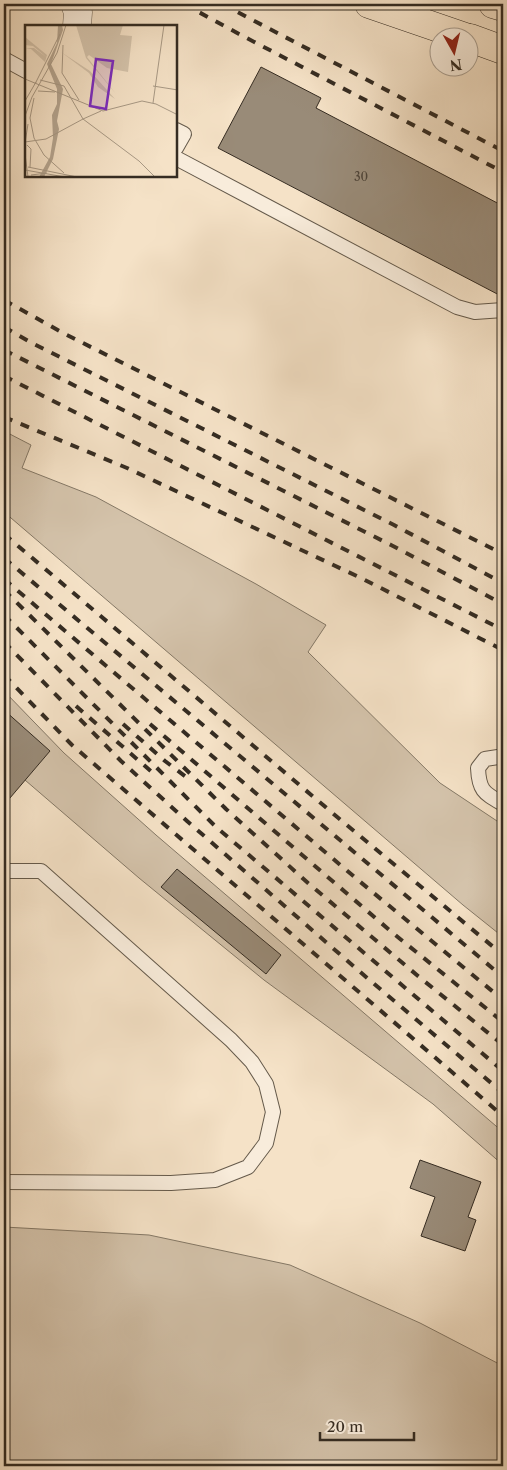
<svg xmlns="http://www.w3.org/2000/svg" width="507" height="1470" font-family="'Libre Caslon Text',serif">
  <style>
    .green { fill: #d4c3ab; stroke: #847866 }
    .building { fill: #998b78; stroke: #352c22 }
    .lines { fill: none; stroke-linecap: round; stroke-linejoin: round }
    .service-casing { stroke: #655a4b; stroke-width: 16 }
    .minor-casing { stroke: #655a4b; stroke-width: 29 }
    .primary-casing { stroke: #352c22; stroke-width: 29 }
    .service { stroke: #f8ecdb; stroke-width: 14 }
    .minor { stroke: #f8ecdb; stroke-width: 28 }
    .primary { stroke: #f5e2c7; stroke-width: 28 }
    .rail { stroke: #352c22; stroke-width: 4; stroke-dasharray: 9 9; stroke-linecap: butt }
    .labels { text-anchor: middle; stroke-width: 4; stroke-linejoin: round; paint-order: stroke }
    .number-label { font-size: 12px; fill: #4e4438 }
    .inset-road { fill: none; stroke: #a89985; stroke-width: 1 }
    .view { fill: #7b2cbf; fill-opacity: 0.15; stroke: #7b2cbf; stroke-width: 2.5 }
    .inset-edge { fill: none; stroke: #352c22; stroke-width: 2.5 }
  </style>
  <rect width="100%" height="100%" fill="#f5e2c7"/>
  <filter id="stains"><feTurbulence type="fractalNoise" baseFrequency=".004" numOctaves="4"/><feColorMatrix values="0 0 0 0 .2 0 0 0 0 .09 0 0 0 0 .02 0 0 0 .5 -.17"/></filter>
  <radialGradient id="worn" r=".72"><stop offset=".6" stop-color="#630" stop-opacity="0"/><stop offset="1" stop-color="#630" stop-opacity=".3"/></radialGradient>
  <g class="green">
    <polygon points="4,431 31,445 22,468 96,497 256,584 326,625 308,652 440,783 503,825 503,937 463,905 4,512"/>
    <polygon points="4,691 64,753 156,835 503,1132 503,1165 433,1104 264,980 139,878 4,762"/>
    <polygon points="4,1227 149,1235 290,1265 420,1323 503,1366 503,1466 4,1466"/>
  </g>
  <g class="building">
    <polygon points="261,67 321,98 316,108 503,206 503,297 218,148"/>
    <polygon points="4,710 50,751 4,805"/>
    <polygon points="177,869 281,955 266,974 161,887"/>
    <polygon points="420,1160 481,1182 468,1217 476,1220 465,1251 421,1236 435,1197 410,1188"/>
  </g>
  <g class="lines">
    <g class="service-casing">
      <g id="service">
        <polyline points="4,59 26,71"/>
        <polyline points="176,130 184,134 176,148"/>
        <polyline points="176,158 457,307 475,312 503,310"/>
        <path d="M 503,757 L 498,757 L 485,759 L 478,768 C 479,791 484,793 503,804"/>
        <polyline points="4,871 41,871 231,1040 252,1062 266,1084 273,1112 266,1143 248,1167 215,1180 171,1183 4,1182"/>
      </g>
    </g>
    <g class="minor-casing">
      <polyline id="minor" points="75,4 78,12 77,26"/>
    </g>
    <g class="primary-casing">
      <g id="primary">
        <polyline points="369,4 468,38"/>
        <polyline points="493,4 503,7"/>
        <polyline points="470,38 503,50"/>
      </g>
    </g>
    <use href="#service" class="service"/>
    <use href="#minor" class="minor"/>
    <use href="#primary" class="primary"/>
    <g class="rail">
      <polyline points="184,4 239,34 503,172"/>
      <polyline points="222,4 503,151"/>
      <polyline points="4,300 63,333 503,554"/>
      <polyline points="4,327 32,343 394,525 503,583"/>
      <polyline points="4,350 391,545 503,604"/>
      <polyline points="4,376 503,630"/>
      <polyline points="4,417 127,468 361,578 503,650"/>
      <polyline points="4,534 336,816 503,955"/>
      <polyline points="4,558 503,977"/>
      <polyline points="4,579 358,880 503,1000"/>
      <polyline points="4,590 226,809 308,883 418,976 503,1045"/>
      <polyline points="4,615 216,827 503,1071"/>
      <polyline points="4,642 121,761 187,821 366,977 503,1093"/>
      <polyline points="4,675 72,745 503,1116"/>
      <polyline points="76,706 153,773"/>
      <polyline points="123,724 165,761 186,777"/>
      <polyline points="150,724 394,934 503,1022"/>
    </g>
  </g>
  <g class="labels">
    <g class="number-label">
      <text x="361" y="181">30</text>
    </g>
  </g>
  <g transform="translate(25 25)">
    <rect width="152" height="152" fill="#f5e2c7"/>
    <path d="M 51,0 L 98,0 L 95,10 L 107,11 L 103,47 L 82,43 L 64,30 L 62,32 L 91,69 L 61,33 ZM 0,12 L 22,30 L 20,37 L 6,24 L 0,23 L 9,23 L 21,32 L 8,21 L 0,20 ZM 36,27 L 65,46 L 90,74 L 73,62 L 64,48 Z" fill="#d4c3ab"/>
    <path d="M 33,0 L 37,0 L 38,5 L 26,39 L 38,64 L 32,96 L 34,104 L 28,134 L 19,152 L 14,152 L 25,132 L 28,113 L 27,90 L 32,79 L 32,64 L 22,39 L 32,18 Z" fill="#b4a48f"/>
    <path class="inset-road" d="M 38,20 L 37,48 L 54,75M 0,54 L 78,86 L 117,76 L 131,79 L 153,90M 15,55 L 39,61 L 58,94 L 76,86M 10,59 L 35,9M 128,61 L 153,65M 13,66 L 30,67M 9,73 L 5,93 L 9,113 L 19,130 L 39,148M 0,76 L 11,57M 128,78 L 139,0M 0,91 L 7,72 L 32,28 L 41,0M 0,117 L 21,114 L 58,94 L 114,136 L 130,152M 0,118 L 3,99M 2,120 L 6,124 L 5,142M 0,129 L 3,152M 3,142 L 52,152M 0,145 L 40,152M 6,150 L 22,148"/>
    <path class="view" d="M 71,34 L 88,36 L 81,84 L 65,81 Z"/>
    <rect width="152" height="152" class="inset-edge"/>
  </g>
  <rect width="507" height="1470" fill="none" stroke="#f5e2c7" stroke-width="20"/>
  <rect x="5" y="5" width="497" height="1460" fill="none" stroke="#352c22" stroke-width="2.5"/>
  <rect x="10" y="10" width="487" height="1450" fill="none" stroke="#352c22"/>
  <g transform="translate(454 52) rotate(172)"><circle r="24" fill="#f8ecdb" stroke="#aa9f91"/>
  <path d="M0-4L9 19L0 12L-9 19Z" fill="#8f2418"/>
  <text y="-8" font-size="14" font-weight="bold" text-anchor="middle" fill="#352c22">N</text>
  </g>
  <path d="M320 1432v8h94v-8" fill="none" stroke="#352c22" stroke-width="2.5"/>
  <text x="327" y="1432" font-size="15" fill="#352c22" stroke="#f8ecdb" stroke-width="4" paint-order="stroke">20 m</text>
  <rect width="100%" height="100%" filter="url(#stains)"/>
  <rect width="100%" height="100%" fill="url(#worn)"/>
</svg>
